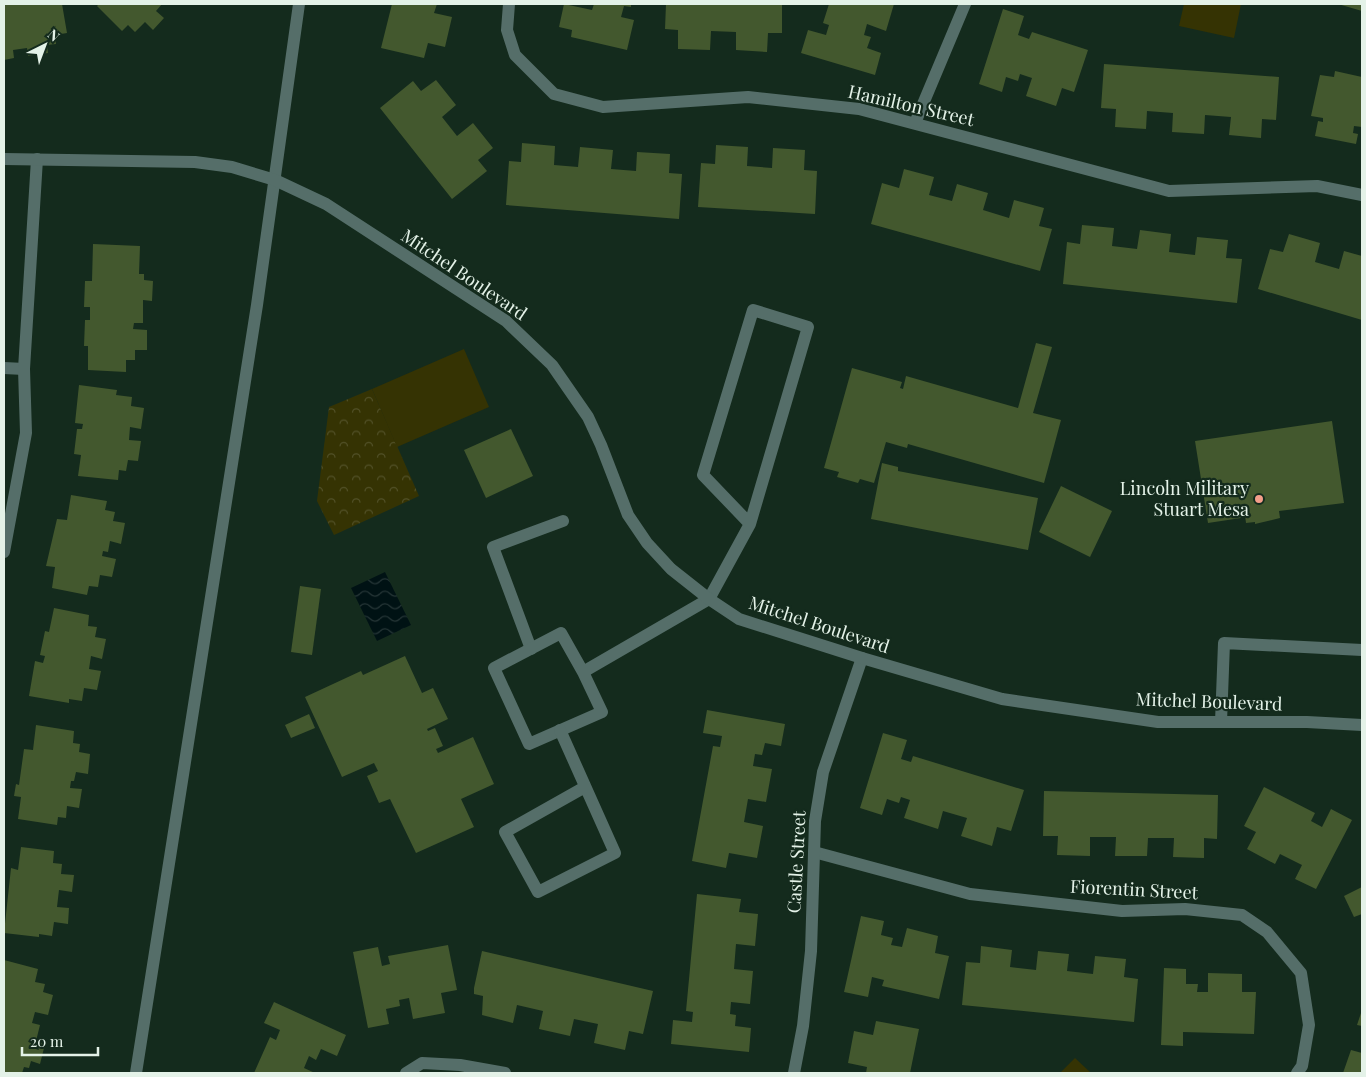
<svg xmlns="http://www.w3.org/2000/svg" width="1366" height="1077" font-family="'Playfair Display',serif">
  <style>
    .park { fill: url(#park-crowns) }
    .garden { fill: #353303 }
    .water { fill: url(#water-waves) }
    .building { fill: #43582e }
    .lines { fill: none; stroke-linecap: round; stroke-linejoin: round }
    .service { stroke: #556e69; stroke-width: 12 }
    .minor { stroke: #556e69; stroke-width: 12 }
    .tertiary { stroke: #556e69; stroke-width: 12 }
    .poi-dot { fill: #f49e8a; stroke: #142b1d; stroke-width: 2 }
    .labels { text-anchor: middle; stroke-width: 4.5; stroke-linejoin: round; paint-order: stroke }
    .street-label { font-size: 18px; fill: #e4f2e8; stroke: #142b1d }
    .poi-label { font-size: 18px; fill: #e4f2e8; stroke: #142b1d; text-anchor: end }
  </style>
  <defs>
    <pattern id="park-crowns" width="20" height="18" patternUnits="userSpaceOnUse" patternTransform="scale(1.25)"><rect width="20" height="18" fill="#353303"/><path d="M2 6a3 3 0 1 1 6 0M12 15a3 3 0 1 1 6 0" fill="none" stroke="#525128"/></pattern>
    <pattern id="water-waves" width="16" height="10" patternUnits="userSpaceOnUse" patternTransform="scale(1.25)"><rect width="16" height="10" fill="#001214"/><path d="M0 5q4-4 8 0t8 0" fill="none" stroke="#253536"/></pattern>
  </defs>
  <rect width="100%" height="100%" fill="#142b1d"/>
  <polygon class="park" points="372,389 419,496 334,535 317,501 329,407"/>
  <g class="garden">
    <polygon points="1184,4 1241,4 1234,38 1179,26"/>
    <polygon points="464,349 489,407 397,447 372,389"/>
    <polygon points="1075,1058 1091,1073 1060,1073"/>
  </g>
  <polygon class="water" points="385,572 411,625 377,641 351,588"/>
  <g class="building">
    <polygon points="4,4 62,4 67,33 55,35 56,44 47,45 48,53 28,56 27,48 13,50 14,58 4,60"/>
    <polygon points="99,4 162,4 156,11 164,18 153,30 145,22 135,32 128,25 122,31 97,6"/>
    <polygon points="392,4 437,4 434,13 452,17 445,47 428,43 424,58 381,48"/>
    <polygon points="564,4 592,10 594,4 631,4 631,7 624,6 621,17 634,20 627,50 571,37 572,30 559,27"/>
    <polygon points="666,4 782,4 782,33 768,33 767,52 736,50 736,32 711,31 710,50 678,49 678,30 665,29"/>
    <polygon points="829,4 894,4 886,31 867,24 864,35 871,37 867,48 881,53 875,75 801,53 808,30 826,35 829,25 823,23"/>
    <polygon points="1338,4 1362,4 1362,11"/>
    <polygon points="1003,9 1024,16 1018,35 1029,39 1032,32 1088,50 1074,92 1062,88 1056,106 1026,96 1032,78 1020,74 1018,81 1006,77 1002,92 979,84"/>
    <polygon points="1104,64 1279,77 1276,120 1262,119 1261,138 1229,135 1231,117 1205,115 1204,134 1172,132 1173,113 1147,111 1146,129 1115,127 1116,109 1101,108"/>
    <polygon points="1335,71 1362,77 1362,127 1354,126 1353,133 1358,134 1356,144 1315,136 1318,121 1323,122 1323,118 1311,116 1320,75 1334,77"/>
    <polygon points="436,80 456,105 442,117 457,136 473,123 493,148 478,160 487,171 452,199 380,108 413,81 421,91"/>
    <polygon points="522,143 555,146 554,165 578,167 580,147 613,150 611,169 636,171 637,152 670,154 669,173 682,174 679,219 506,205 509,161 521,162"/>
    <polygon points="716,145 748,147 747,166 772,168 773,148 805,150 804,170 817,171 815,214 698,207 701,163 715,164"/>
    <polygon points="904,169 934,177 929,195 952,201 957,184 988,193 983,210 1009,218 1014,200 1044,208 1039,226 1052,229 1040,271 871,224 882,183 899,188"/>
    <polygon points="1082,225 1114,228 1112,246 1137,249 1140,230 1171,234 1169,252 1195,255 1197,237 1228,240 1226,258 1242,259 1237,303 1063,284 1067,242 1080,244"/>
    <polygon points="1289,234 1320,243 1315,262 1339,269 1344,251 1362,256 1362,320 1258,289 1270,249 1283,252"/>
    <polygon points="93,244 140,246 139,274 144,274 144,280 153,281 152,301 143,300 143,323 134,323 133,329 147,330 147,350 135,350 135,360 126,360 126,372 88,370 88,346 84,346 85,320 90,320 90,307 84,307 85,281 92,281"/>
    <polygon points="1036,343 1052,347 1033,413 1061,420 1044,483 908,444 907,448 886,442 874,483 860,479 858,483 837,477 839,472 824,468 852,368 902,382 900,388 903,389 906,376 1018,408"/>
    <polygon points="79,385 117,390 116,395 132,397 131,406 144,408 141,429 130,427 129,440 141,441 138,461 128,460 126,471 119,470 118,480 78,476 81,455 74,454 77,429 82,429 83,424 75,423"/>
    <polygon points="1332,421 1344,503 1279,511 1280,518 1255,524 1255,522 1246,523 1245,515 1241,516 1241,518 1208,523 1195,441"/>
    <polygon points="511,429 533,476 486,498 464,450"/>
    <polygon points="882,463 898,467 898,471 1038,498 1028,550 871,519"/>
    <polygon points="1061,486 1112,511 1090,557 1039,532"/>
    <polygon points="71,495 107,501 105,510 115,512 113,521 125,523 121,544 110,541 108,552 103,551 102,556 116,559 112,577 100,575 98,587 89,586 87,595 52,588 55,567 46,566 57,519 67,520"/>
    <polygon points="300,586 321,589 312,655 291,652"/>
    <polygon points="54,608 89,615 88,626 97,627 95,637 106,639 102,659 91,656 89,669 101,671 97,690 84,688 82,701 69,699 69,703 29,696 35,661 43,663 45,656 40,655 45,631 49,632"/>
    <polygon points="405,656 422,693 433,688 448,719 427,729 428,731 435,728 443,746 436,749 438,753 473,737 494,784 461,799 474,827 416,853 390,799 379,803 367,776 378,771 374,763 342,777 305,697 361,671 363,675"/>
    <polygon points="707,710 785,724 781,746 765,743 762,755 755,754 753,766 772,769 766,802 748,799 744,822 763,826 757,858 729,853 726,868 692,861 713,746 720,747 722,736 703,733"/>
    <polygon points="309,714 315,728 291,738 285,725"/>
    <polygon points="36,725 74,731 73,743 80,744 79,752 90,754 88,774 76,772 74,781 71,781 70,788 82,789 79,808 67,806 66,818 58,817 57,825 18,819 21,797 14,796 16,784 19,785 24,749 33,750"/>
    <polygon points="883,733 907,740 901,759 911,762 913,756 1024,790 1011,831 997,827 992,846 961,836 967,818 943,811 938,829 904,818 910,800 901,797 899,803 887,799 882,815 860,808"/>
    <polygon points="1264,787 1315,813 1311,821 1322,827 1331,809 1352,820 1316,889 1295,879 1302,865 1280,854 1275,864 1247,849 1256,832 1244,826"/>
    <polygon points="1044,791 1218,795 1217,839 1204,838 1204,858 1173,857 1174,838 1148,838 1147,856 1115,856 1116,837 1090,837 1090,856 1057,855 1058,836 1043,836"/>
    <polygon points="21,847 54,851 53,863 62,864 61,874 74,875 72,892 59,890 57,907 69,908 68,924 54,922 52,936 39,934 39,937 4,933 11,868 18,870"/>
    <polygon points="1362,887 1362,914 1354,917 1344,896"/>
    <polygon points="697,894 741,899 739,912 758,914 755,946 736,944 734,969 753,971 750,1004 731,1002 730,1014 736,1015 735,1026 751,1028 749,1052 671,1044 673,1020 692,1022 693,1012 686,1011"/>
    <polygon points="861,916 884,921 881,935 893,938 891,945 902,947 907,928 938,936 935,953 949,956 939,999 882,986 884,980 872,977 868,997 844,992"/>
    <polygon points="448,945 457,990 441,993 445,1013 413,1019 409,998 399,1000 400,1006 386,1009 389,1024 368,1028 353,952 378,947 382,966 390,964 388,956"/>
    <polygon points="981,946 1012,950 1010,967 1036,970 1038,951 1069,954 1067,971 1093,974 1095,956 1126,959 1124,977 1138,979 1134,1022 962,1005 966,962 980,963"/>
    <polygon points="482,951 653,991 643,1034 629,1031 625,1050 594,1043 598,1024 574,1019 570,1036 539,1029 543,1011 517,1005 513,1023 482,1015 483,996 474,994 474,988"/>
    <polygon points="4,960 38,969 35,982 45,984 43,992 53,995 48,1015 35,1012 32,1023 40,1025 36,1041 45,1044 40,1064 31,1061 29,1068 24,1067 22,1073 4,1073"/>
    <polygon points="1164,968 1186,969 1186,984 1198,984 1197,992 1208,992 1208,973 1242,974 1242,992 1256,992 1254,1034 1183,1032 1183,1046 1161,1045"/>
    <polygon points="274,1002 346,1035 337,1056 321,1049 316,1060 309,1056 304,1068 315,1073 254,1073 270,1037 276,1040 280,1030 264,1023"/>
    <polygon points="1362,1010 1362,1026 1357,1025"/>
    <polygon points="876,1021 919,1029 910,1073 866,1073 867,1067 848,1063 854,1031 873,1035"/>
    <polygon points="1351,1050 1362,1053 1362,1073 1343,1073"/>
  </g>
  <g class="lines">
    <g class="service">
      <polyline points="531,649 493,547 563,521"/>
      <polyline points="583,672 602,712 529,744 494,668 561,633 583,672 709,599 750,524 808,327 753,310 703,475 750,524"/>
      <polyline points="1221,722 1224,643 1362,650"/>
      <polyline points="560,730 615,853 538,892 505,832 585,787"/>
      <polyline points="136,1073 257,305 299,4"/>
    </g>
    <g class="minor">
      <polyline points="509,4 507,30 515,55 554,94 603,107 748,97 859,109 1169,191 1317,186 1362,195"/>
      <polyline points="915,123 965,4"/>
      <polyline points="4,368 24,369"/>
      <polyline points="4,552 26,433 24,369 37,159"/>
      <polyline points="814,852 970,894 1122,911 1185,909 1242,915 1267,932 1301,973 1309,1025 1302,1066 1297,1073"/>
      <polyline points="406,1073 422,1063 460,1065 505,1073"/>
      <polyline points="794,1073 803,1026 811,951 815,821 823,772 862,658"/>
    </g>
    <polyline class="tertiary" points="4,159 195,162 232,167 275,180 326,204 506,321 552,365 588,417 601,445 628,515 647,543 671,569 709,599 739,619 862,658 1002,699 1158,722 1307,722 1362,725"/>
  </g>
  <circle class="poi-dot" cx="1259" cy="499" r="5"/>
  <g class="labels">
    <g class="street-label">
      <text transform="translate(911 106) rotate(13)" y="6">Hamilton Street</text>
      <text transform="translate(464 275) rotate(34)" y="6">Mitchel Boulevard</text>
      <text transform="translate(819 625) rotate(18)" y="6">Mitchel Boulevard</text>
      <text transform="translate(1209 702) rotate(2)" y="6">Mitchel Boulevard</text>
      <text transform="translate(797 862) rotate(-87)" y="6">Castle Street</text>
      <text transform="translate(1134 890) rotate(3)" y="6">Fiorentin Street</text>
    </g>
    <g class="poi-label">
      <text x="1249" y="495">Lincoln Military<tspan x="1249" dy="21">Stuart Mesa</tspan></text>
    </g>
  </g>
  <rect width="1366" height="1077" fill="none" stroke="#e4f2e8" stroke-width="10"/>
  <g transform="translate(45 45) rotate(42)" stroke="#142b1d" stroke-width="4" paint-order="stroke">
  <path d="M0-4L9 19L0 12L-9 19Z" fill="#e4f2e8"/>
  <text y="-8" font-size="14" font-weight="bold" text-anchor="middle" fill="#e4f2e8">N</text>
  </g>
  <path d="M22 1047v8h76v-8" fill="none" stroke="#e4f2e8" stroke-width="2.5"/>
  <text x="30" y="1047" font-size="15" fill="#e4f2e8" stroke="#142b1d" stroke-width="4" paint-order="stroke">20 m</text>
</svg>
